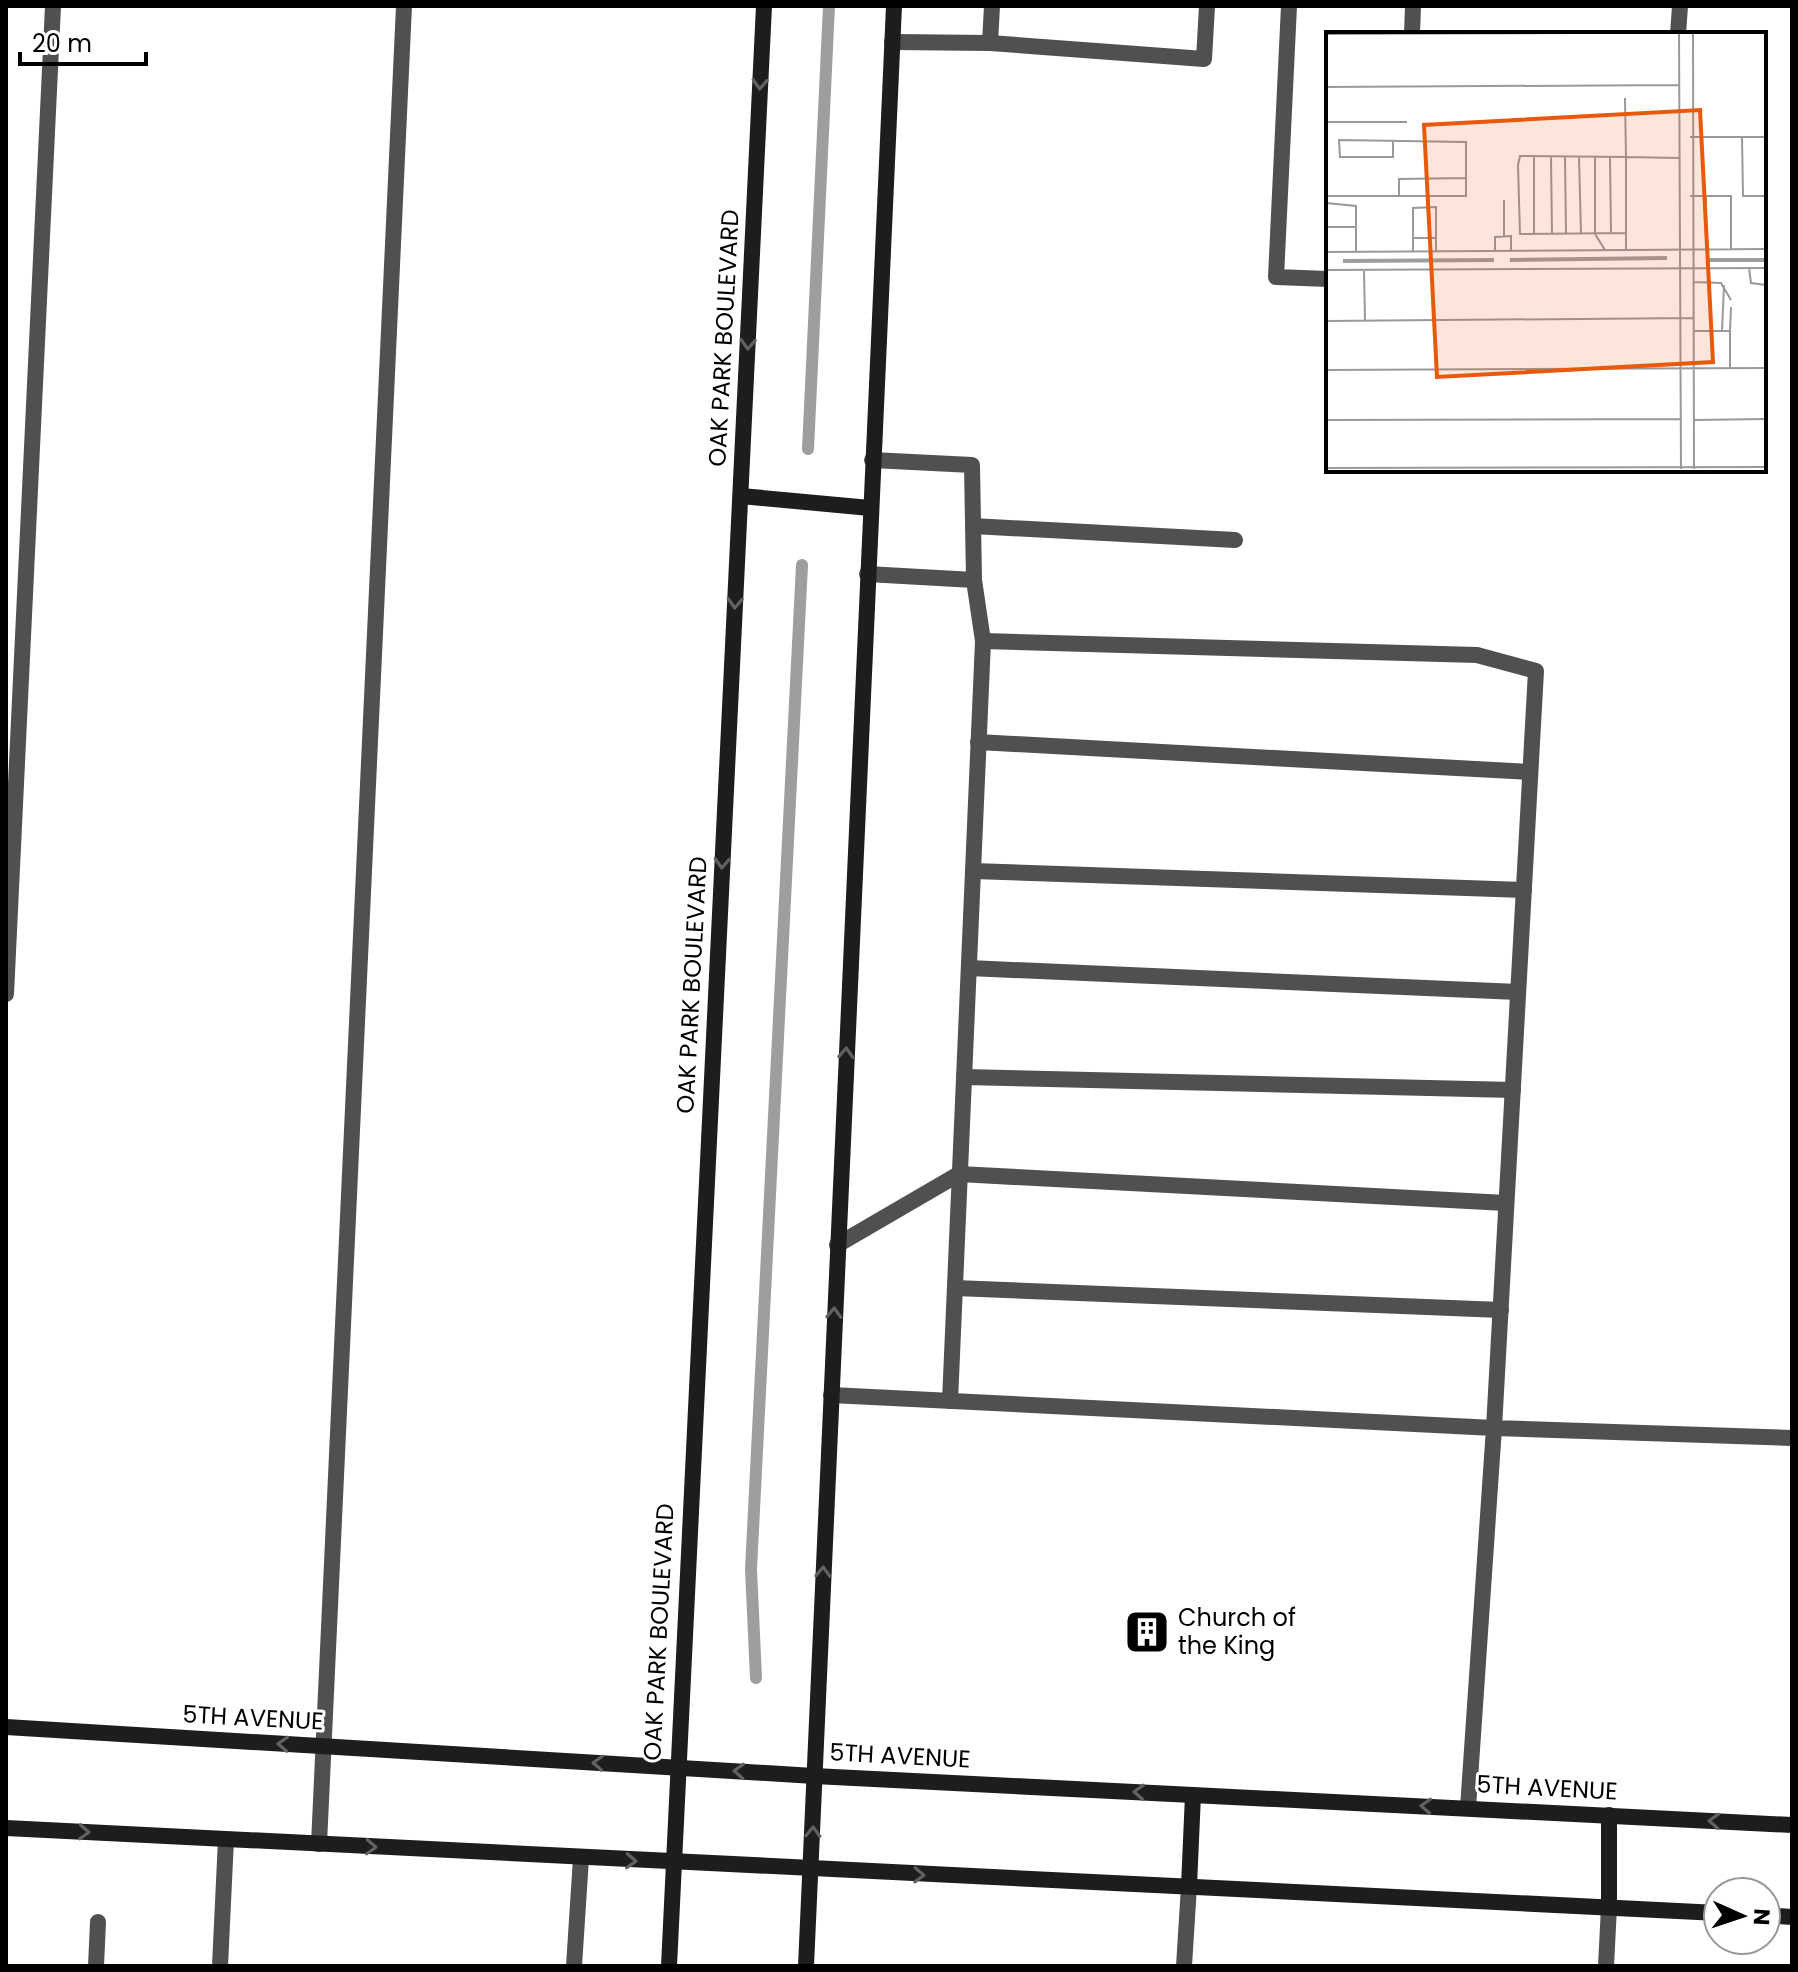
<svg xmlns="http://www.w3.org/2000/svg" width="1798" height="1972" font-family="Poppins,sans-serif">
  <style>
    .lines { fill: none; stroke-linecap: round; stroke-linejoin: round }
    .stream { stroke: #9e9e9e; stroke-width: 12 }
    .lane { stroke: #505050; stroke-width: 16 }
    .street { stroke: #505050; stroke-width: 16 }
    .secondary { stroke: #1d1d1d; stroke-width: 16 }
    .oneway { stroke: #616161 }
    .labels { text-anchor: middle; stroke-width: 6; stroke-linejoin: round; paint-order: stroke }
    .street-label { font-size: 24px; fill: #000; stroke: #fff }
    .poi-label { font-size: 24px; fill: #000; stroke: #fff; text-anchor: start }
    .inset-river { fill: none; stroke: #9e9e9e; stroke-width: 4 }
    .inset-road { fill: none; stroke: #999; stroke-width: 2 }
    .view { fill: #e8590c; fill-opacity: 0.15; stroke: #e8590c; stroke-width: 4 }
    .inset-edge { fill: none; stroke: #000; stroke-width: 4 }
  </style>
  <rect width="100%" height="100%" fill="#fff"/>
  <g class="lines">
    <g class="stream">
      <polyline points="808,449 829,6"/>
      <polyline points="756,1678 751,1569 802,565"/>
    </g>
    <g class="lane">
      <polyline points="1289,6 1276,277 1328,279"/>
      <polyline points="1412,34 1413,6"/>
      <polyline points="1678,34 1680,6"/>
      <polyline points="892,42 990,43 992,6"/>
      <polyline points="990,43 1204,59 1207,6"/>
      <polyline points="973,526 1235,540"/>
      <polyline points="867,574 974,580 972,465 872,460"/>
      <polyline points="974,580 983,641"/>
      <polyline points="978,742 1530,772"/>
      <polyline points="973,871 1524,890"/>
      <polyline points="969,968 1518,992"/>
      <polyline points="964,1077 1513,1090"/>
      <polyline points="837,1245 959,1174 1506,1203"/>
      <polyline points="955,1288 1501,1310"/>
      <polyline points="831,1395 1494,1428 1468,1808"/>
      <polyline points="950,1401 983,641 1477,655 1536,671 1494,1428 1792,1438"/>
      <polyline points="319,1844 404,6"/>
      <polyline points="96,1966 98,1922"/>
      <polyline points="220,1966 226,1839"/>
      <polyline points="574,1966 581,1858"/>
      <polyline points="1184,1966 1189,1886"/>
      <polyline points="1606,1966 1609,1907"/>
    </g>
    <polyline class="street" points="6,994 53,6"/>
    <g class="secondary">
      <polyline points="741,496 870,508"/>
      <polyline points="6,1727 814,1776 1792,1825"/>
      <polyline points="6,1828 1718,1913"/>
      <polyline points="1189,1886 1193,1795"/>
      <polyline points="1609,1907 1609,1815"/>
      <polyline points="1766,1915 1792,1917"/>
      <polyline points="669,1966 764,6"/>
      <polyline points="806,1966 894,6"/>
    </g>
  </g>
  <defs><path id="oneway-chevron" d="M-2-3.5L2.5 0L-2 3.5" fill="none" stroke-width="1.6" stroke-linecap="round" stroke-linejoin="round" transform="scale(2)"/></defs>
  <g class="oneway">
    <use href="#oneway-chevron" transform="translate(760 84) rotate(93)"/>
    <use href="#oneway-chevron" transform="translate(748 344) rotate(93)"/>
    <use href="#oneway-chevron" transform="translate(735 603) rotate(93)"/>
    <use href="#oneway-chevron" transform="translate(722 863) rotate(93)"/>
    <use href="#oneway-chevron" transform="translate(846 1053) rotate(-87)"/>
    <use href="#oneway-chevron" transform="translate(834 1313) rotate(-88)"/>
    <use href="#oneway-chevron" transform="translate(823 1572) rotate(-88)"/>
    <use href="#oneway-chevron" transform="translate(283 1744) rotate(-177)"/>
    <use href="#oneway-chevron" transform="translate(598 1763) rotate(-177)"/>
    <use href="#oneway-chevron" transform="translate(739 1771) rotate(-177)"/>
    <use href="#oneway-chevron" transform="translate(1139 1792) rotate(-177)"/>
    <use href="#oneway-chevron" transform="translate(1426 1806) rotate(-177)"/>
    <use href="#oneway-chevron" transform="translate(1714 1821) rotate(-177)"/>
    <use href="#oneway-chevron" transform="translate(84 1832) rotate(3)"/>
    <use href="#oneway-chevron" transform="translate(813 1832) rotate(-88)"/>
    <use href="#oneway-chevron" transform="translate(371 1847) rotate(3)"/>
    <use href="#oneway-chevron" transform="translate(631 1861) rotate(3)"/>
    <use href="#oneway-chevron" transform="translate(919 1875) rotate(2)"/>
  </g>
  <defs>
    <g id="building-square" transform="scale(2.3)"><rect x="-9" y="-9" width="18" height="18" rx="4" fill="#000" stroke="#fff"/><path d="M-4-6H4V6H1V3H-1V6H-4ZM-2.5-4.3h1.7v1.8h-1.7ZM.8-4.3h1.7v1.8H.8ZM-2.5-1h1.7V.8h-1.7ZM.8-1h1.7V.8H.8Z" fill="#fff"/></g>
  </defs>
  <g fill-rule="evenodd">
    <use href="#building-square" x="1147" y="1632"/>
  </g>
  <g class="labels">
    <g class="street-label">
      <text transform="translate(724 338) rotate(-87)" y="8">OAK PARK BOULEVARD</text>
      <text transform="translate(692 985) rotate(-87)" y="8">OAK PARK BOULEVARD</text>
      <text transform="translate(659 1632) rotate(-87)" y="8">OAK PARK BOULEVARD</text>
      <text transform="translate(253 1718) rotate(3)" y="8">5TH AVENUE</text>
      <text transform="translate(900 1756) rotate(3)" y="8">5TH AVENUE</text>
      <text transform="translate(1547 1788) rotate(3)" y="8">5TH AVENUE</text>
    </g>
    <g class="poi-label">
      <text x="1178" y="1626">Church of<tspan x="1178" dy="28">the King</tspan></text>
    </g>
  </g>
  <g transform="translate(1326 32)">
    <rect width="440" height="440" fill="#fff"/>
    <path class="inset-river" d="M 184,228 L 341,226M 382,228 L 440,228M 17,229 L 168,228"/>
    <path class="inset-road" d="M 353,1 L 355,437M 367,1 L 368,437M 0,2 L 250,1M 0,55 L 354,53M 299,66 L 300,125 L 194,124 L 192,133 L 194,202 L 300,201M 0,90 L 81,90M 364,105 L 440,105M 416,105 L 417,164 L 440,164M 225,125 L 226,202M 239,125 L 240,202M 253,125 L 255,202M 269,125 L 269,202 L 279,218M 284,125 L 285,201M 0,164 L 140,164 L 140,110 L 13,108 L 14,125 L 67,125 L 67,109M 73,164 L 73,147 L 140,146M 364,164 L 405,164 L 405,217M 380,164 L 380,190M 0,171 L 30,174 L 30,220M 0,195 L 30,195M 208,202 L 208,125M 178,204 L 178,168M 87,206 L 87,176 L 110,175 L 110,206M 300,218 L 300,125 L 354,126M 87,219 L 87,206 L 110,206 L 110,219M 169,219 L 169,205 L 185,204 L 185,219M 0,220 L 440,217M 423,236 L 425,251 L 440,253M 0,238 L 440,236M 38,238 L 39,288M 367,250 L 395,251 L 405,268M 0,289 L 367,286M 367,299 L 404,299 L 405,275M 396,299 L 398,253M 404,299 L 404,336M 0,338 L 440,336M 0,388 L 354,387M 368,388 L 440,387M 0,436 L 440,435"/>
    <path class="view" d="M 374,78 L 387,330 L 111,345 L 98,93 Z"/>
    <rect width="440" height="440" class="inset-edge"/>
  </g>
  <rect width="1798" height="1972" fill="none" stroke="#000000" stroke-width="16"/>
  <g transform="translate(1742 1916) rotate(93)"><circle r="38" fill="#ffffff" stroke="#999999" stroke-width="2"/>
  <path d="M0-6L14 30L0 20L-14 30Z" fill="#000000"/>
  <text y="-12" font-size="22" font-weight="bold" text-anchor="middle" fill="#000000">N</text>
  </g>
  <path d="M20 52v12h126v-12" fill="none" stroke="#000000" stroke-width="4"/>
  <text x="32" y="52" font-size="24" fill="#000000" stroke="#ffffff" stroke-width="6" paint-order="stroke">20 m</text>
</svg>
